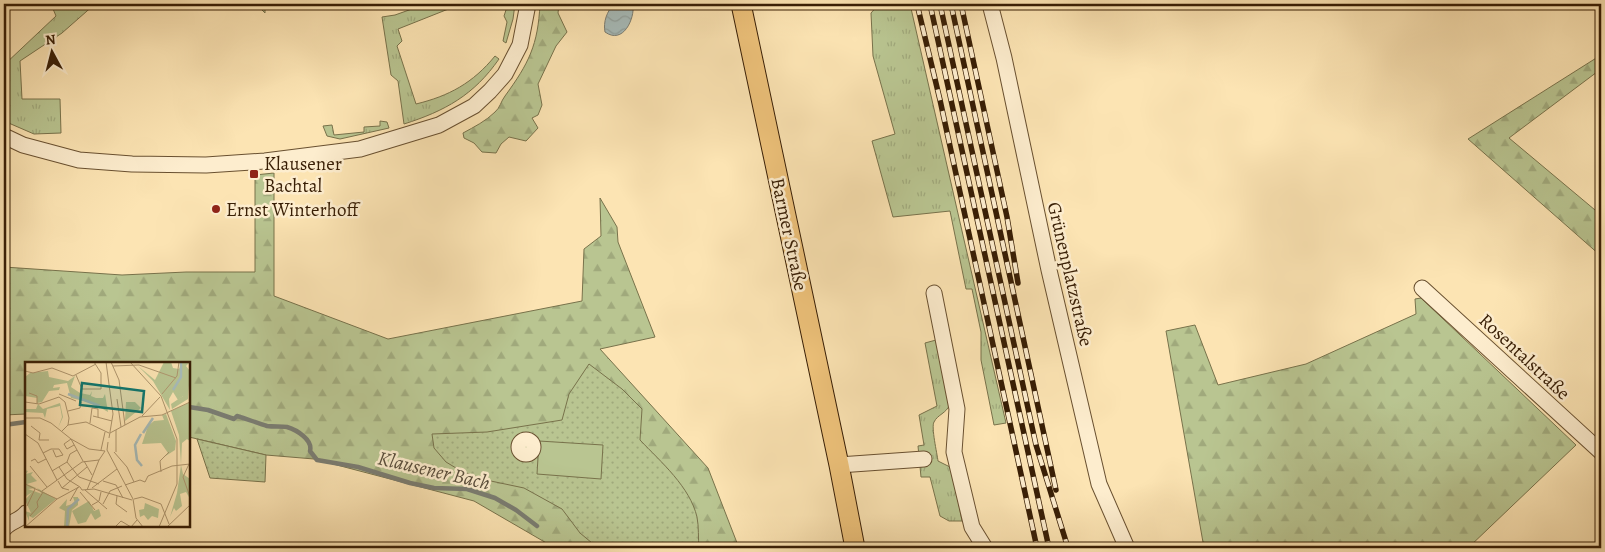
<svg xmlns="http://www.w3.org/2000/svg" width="1605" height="552" font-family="Alegreya,serif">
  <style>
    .grass { fill: url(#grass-tufts); stroke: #78724b }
    .forest { fill: url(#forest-firs); stroke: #78724b }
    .park { fill: url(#park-dots); stroke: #78724b }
    .pitch { fill: #b9c591; stroke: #78724b }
    .water { fill: url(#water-waves); stroke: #7a7c71 }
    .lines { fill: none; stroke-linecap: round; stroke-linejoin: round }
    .stream { stroke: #7a7c71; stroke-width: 4.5 }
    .minor-casing { stroke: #695030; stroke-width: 17 }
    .major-casing { stroke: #381e05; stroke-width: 21 }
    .minor { stroke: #fdedce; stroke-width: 15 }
    .major { stroke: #eec27a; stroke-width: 19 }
    .rail-casing { stroke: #381e05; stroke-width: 5.5 }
    .rail { stroke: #fdedce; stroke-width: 4; stroke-dasharray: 11; stroke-linecap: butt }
    .poi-dot { fill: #8f2418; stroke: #fdedce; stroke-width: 2 }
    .labels { text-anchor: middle; stroke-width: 5; stroke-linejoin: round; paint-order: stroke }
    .poi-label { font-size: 19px; fill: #381e05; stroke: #fdedce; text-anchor: start }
    .street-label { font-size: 19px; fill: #381e05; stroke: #fdedce }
    .water-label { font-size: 20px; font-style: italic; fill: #594d3b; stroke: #fdedce }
    .inset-river { fill: none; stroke: #a6bbb9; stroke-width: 2.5 }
    .inset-road { fill: none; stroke: #ae956d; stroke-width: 1 }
    .view { fill: #0f766e; fill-opacity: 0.15; stroke: #0f766e; stroke-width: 2.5 }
    .inset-edge { fill: none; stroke: #381e05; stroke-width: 2.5 }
  </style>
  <defs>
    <pattern id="grass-tufts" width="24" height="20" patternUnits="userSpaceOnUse" patternTransform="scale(1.25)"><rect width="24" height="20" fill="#b9c591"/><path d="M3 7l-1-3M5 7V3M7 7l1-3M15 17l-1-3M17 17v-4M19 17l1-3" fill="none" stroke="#a0a97c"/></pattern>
    <pattern id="forest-firs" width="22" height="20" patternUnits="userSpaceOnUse" patternTransform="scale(1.25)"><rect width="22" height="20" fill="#b9c591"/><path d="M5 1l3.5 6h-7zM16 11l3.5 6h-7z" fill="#a0a97c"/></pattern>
    <pattern id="park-dots" width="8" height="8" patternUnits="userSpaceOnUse" patternTransform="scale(1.25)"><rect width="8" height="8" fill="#b9c591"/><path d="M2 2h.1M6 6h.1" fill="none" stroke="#a0a97c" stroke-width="1.8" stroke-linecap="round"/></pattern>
    <pattern id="water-waves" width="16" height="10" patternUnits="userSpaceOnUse" patternTransform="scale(1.25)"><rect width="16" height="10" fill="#a6bbb9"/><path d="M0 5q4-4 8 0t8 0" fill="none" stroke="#90a09e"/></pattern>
  </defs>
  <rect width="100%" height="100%" fill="#fce4b3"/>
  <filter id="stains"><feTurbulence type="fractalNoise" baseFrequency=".004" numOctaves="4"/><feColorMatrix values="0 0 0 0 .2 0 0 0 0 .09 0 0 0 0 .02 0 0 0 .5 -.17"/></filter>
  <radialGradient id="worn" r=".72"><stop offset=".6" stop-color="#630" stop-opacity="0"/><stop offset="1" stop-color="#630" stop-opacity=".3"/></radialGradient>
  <g class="grass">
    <polygon points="51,4 95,4 62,33 20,61 22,99 60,99 61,133 34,134 4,121 4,65 56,16"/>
    <polygon points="162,4 265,4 265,13 257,5 162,9"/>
    <path d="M 426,4 L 461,4 L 398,29 L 402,41 L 397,46 L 416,104 C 449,96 473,83 495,56 L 499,59 C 474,95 445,111 404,124 L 398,81 L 391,75 L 382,17 L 395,15 Z"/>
    <polygon points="504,4 515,4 513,19 506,43 503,41 507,22 504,16 506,10"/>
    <polygon points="879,4 910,4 1006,423 994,425 981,360 981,332 972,289 966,289 950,211 893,217 872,141 895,134 873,56 871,13"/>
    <polygon points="380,121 387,122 389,128 340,139 327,136 323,126 332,125 334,135 364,132 364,127 380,126"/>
    <path d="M 936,340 L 950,404 C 946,414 938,414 934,422 C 931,427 937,453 938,461 L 950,467 L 953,473 L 962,521 L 949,521 L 940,516 L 930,477 L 921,477 L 918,446 L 924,445 L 919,415 L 937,406 L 925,343 Z"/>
  </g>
  <g class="forest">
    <path d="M 540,4 L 559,4 L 558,13 L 567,32 L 556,46 L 538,84 L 542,105 L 538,115 L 532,118 L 538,128 L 526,141 L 509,137 L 501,144 L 496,153 L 482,152 L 474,143 L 464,138 L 463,133 C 474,127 486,121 495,112 C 500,108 501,101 505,96 C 529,63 538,45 540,4 Z"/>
    <polygon points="1601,55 1601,69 1509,138 1601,215 1601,256 1468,139"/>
    <polygon points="274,173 274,296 388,339 582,301 584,249 601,236 600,198 617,227 618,242 655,337 600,349 708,468 739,548 555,548 474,501 314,459 266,455 189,437 189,363 26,363 26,414 4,415 4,267 122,275 186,272 255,272 255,175"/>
    <polygon points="1421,298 1576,445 1468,548 1204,548 1166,331 1195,325 1218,385 1306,364 1416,314 1415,299"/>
  </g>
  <g class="park">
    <path d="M 589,364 L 622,389 L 642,409 L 640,440 C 661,462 690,487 697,517 C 699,527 698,538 699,548 L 598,548 L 580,533 L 562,509 L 524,488 L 486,480 L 461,471 L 446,462 L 434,448 L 432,434 L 487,432 L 562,420 L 569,394 Z"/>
    <polygon points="197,439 266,455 265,482 210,478"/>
  </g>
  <polygon class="pitch" points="539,441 603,445 601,479 537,474"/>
  <path class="water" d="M 614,4 L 633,4 C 635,19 623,45 605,32 C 603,22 607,11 614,4 Z"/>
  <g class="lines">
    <g class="stream">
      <path d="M 189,407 L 208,410 L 234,419 L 237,416 C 247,419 257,423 267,426 C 274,427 281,426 287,427 C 297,430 313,440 310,451 L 317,460 L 358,467 L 410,483 L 434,488 L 467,489 L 495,498 L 516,510 L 537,526"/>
      <polyline points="4,425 26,422"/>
    </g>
    <g class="minor-casing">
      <g id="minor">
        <polyline points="990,4 1004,58 1049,270 1099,484 1127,548"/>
        <polyline points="4,136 23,145 79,160 132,164 206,165 265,161 360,149 439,125 474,106 490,91 505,74 520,45 528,4"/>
        <polyline points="1422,288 1601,452"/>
        <polyline points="934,293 957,409 954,452 972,527 985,548"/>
        <circle cx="526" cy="447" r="7"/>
        <polyline points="839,465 924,459"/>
        <path d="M 4,529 C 10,521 20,521 26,513"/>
      </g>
    </g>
    <g class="major-casing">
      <polyline id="major" points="741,4 839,465 855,548"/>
    </g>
    <use href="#minor" class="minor"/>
    <use href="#major" class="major"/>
    <g class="rail-casing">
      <g id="rail">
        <polyline points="917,4 940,100 1037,548"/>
        <polyline points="930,4 1049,548"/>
        <polyline points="940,4 1036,445 1068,548"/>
        <polyline points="951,4 1056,490"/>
        <polyline points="961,4 1007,217 1018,283"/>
      </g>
    </g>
    <use href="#rail" class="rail"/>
  </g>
  <g class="poi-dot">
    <rect x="249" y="169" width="10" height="10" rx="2.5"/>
    <circle cx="216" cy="209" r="5"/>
  </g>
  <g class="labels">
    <g class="poi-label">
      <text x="264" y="170">Klausener<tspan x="264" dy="22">Bachtal</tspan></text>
      <text x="226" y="216">Ernst Winterhoff</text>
    </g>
    <g class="street-label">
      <text transform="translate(790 234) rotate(78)" y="7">Barmer Straße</text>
      <text transform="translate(1071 274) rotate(77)" y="7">Grünenplatzstraße</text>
      <text transform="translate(1525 356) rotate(43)" y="7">Rosentalstraße</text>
    </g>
    <g class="water-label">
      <text transform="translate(434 470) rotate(13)" y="7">Klausener Bach</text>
    </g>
  </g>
  <g transform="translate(25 362)">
    <rect width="165" height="165" fill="#fce4b3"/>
    <path d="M 139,0 L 146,0 L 148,6 L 154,7 L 157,1 L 158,34 L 153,38 L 148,30 L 144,37 L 145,48 L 128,19 L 113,4 L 130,18 ZM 35,41 L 38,55 L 33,66 L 37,55 L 35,44 L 22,47 L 20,56 L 18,51 L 0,50 L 0,47 L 11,47 L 13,42 L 18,47 ZM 156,103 L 158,112 L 165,117 L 165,137 L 161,130 L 155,132 L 157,144 L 151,149 L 149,146 L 145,155 L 152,131 ZM 0,108 L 3,109 L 1,112 L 8,110 L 6,113 L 12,119 L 2,122 L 11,126 L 3,127 L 17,132 L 12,126 L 31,137 L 8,156 L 4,154 L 4,159 L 0,149 L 6,151 L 0,138 L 7,130 L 0,135 ZM 48,135 L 53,135 L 53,143 L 47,148 L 44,165 L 39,165 L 40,149 L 34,146 L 42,137 L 41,144 L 50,141 Z" fill="#b9c591"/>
    <path d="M 165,0 L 161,4 L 165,9 L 163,37 L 147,47 L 146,42 L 158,34 L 152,27 L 157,19 L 157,1 ZM 23,9 L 24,15 L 43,19 L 50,14 L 46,25 L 55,31 L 65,33 L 67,29 L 66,34 L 71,36 L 78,36 L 80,32 L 83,50 L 67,41 L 46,36 L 42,21 L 29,23 L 28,26 L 35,25 L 34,28 L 24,29 L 17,40 L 12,41 L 12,36 L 0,34 L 0,15 L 5,11 ZM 101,40 L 110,40 L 116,46 L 100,59 ZM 165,40 L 165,79 L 162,77 L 157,81 L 156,102 L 154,73 L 146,49 ZM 141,52 L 151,79 L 150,88 L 139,95 L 143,91 L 136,81 L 117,82 L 123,64 L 129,59 L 139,58 L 137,53 ZM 120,141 L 134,147 L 133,156 L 127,154 L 123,158 L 119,153 L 115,155 L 114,148 L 119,147 Z" fill="#b9c591"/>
    <path d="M 64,139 L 69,149 L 74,147 L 76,154 L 70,158 L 66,151 L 61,160 L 53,162 L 47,149 Z" fill="#b9c591"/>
    <path class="inset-river" d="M 148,28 L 156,15 L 156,1M 43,32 L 75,44M 118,71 L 128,56M 116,72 L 110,83 L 112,98 L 117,104M 42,165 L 43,147 L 54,137"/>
    <path class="inset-road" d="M 81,0 L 88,52 L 84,76M 86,0 L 94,18 L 100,63M 105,0 L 136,34 L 152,77 L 152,122 L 134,165M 88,4 L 114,3 L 151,16M 0,9 L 8,11 L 27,6 L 48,14 L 71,2M 51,13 L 57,27 L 76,27 L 76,11 L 69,0M 4,31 L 12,34 L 12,42M 34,32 L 51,39M 137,32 L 152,14 L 154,0M 34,35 L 40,40 L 44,56 L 43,63 L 37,69M 92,37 L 96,65M 0,40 L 14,42 L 34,35M 43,49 L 55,46 L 56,40M 68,54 L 87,59M 117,54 L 135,35M 0,56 L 15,56 L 26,61 L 46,77 L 58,99M 65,61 L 67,46 L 73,47 L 73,55M 43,63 L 61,60 L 84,71M 6,64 L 15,71 L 14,78 L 24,78M 85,71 L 115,55 L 137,53 L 165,40M 0,72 L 13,81 L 32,118M 46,77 L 64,87 L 80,89M 46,77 L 39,82 L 42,87 L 49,83M 83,80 L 82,88 L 108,137 L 111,156 L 118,165M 76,88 L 80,70M 89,90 L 102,105 L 109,120M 91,90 L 91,68M 18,91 L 26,87 L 34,87 L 38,93 L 31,95 L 28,88M 6,99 L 10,97 L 13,101 L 21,97M 59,99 L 67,113M 42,100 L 54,115 L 74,122M 164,102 L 158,115 L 165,135M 5,104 L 22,125M 34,105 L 42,117 L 55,125M 27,109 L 42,100 L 45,92 L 52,88M 136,110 L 135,99 L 144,90M 33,119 L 37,126 L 44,128M 78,119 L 91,123 L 98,136M 0,122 L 32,137 L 0,165M 100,123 L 115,118 L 120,120 L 123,114 L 147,104 L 165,102M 55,125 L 57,128 L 69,127 L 107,138M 37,126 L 62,105M 67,126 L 92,107M 60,128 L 82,147M 62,128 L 74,98M 17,129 L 57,100 L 74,98 L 80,89M 55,130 L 70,148M 92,134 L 91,142 L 102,150M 32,137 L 54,125M 109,137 L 117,135 L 136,142 L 144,162M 45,139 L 53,125M 78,142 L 85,129 L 97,124M 67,143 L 74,139 L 76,130M 2,144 L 10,127M 5,154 L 13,145 L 12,140 L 18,130M 90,165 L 96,159 L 106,165 L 112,158M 142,165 L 165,143"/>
    <path class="view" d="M 57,21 L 119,29 L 117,50 L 55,43 Z"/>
    <rect width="165" height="165" class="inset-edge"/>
  </g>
  <rect width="1605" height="552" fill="none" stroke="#fce4b3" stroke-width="20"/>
  <rect x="5" y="5" width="1595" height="542" fill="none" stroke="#381e05" stroke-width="2.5"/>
  <rect x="10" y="10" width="1585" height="532" fill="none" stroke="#381e05"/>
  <g transform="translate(52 52) rotate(353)" stroke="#fdedce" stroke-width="4" paint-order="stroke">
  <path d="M0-4L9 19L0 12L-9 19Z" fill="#381e05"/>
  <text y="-8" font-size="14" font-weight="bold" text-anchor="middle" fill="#381e05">N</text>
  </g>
  <rect width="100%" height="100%" filter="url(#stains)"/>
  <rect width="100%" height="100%" fill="url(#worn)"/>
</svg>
